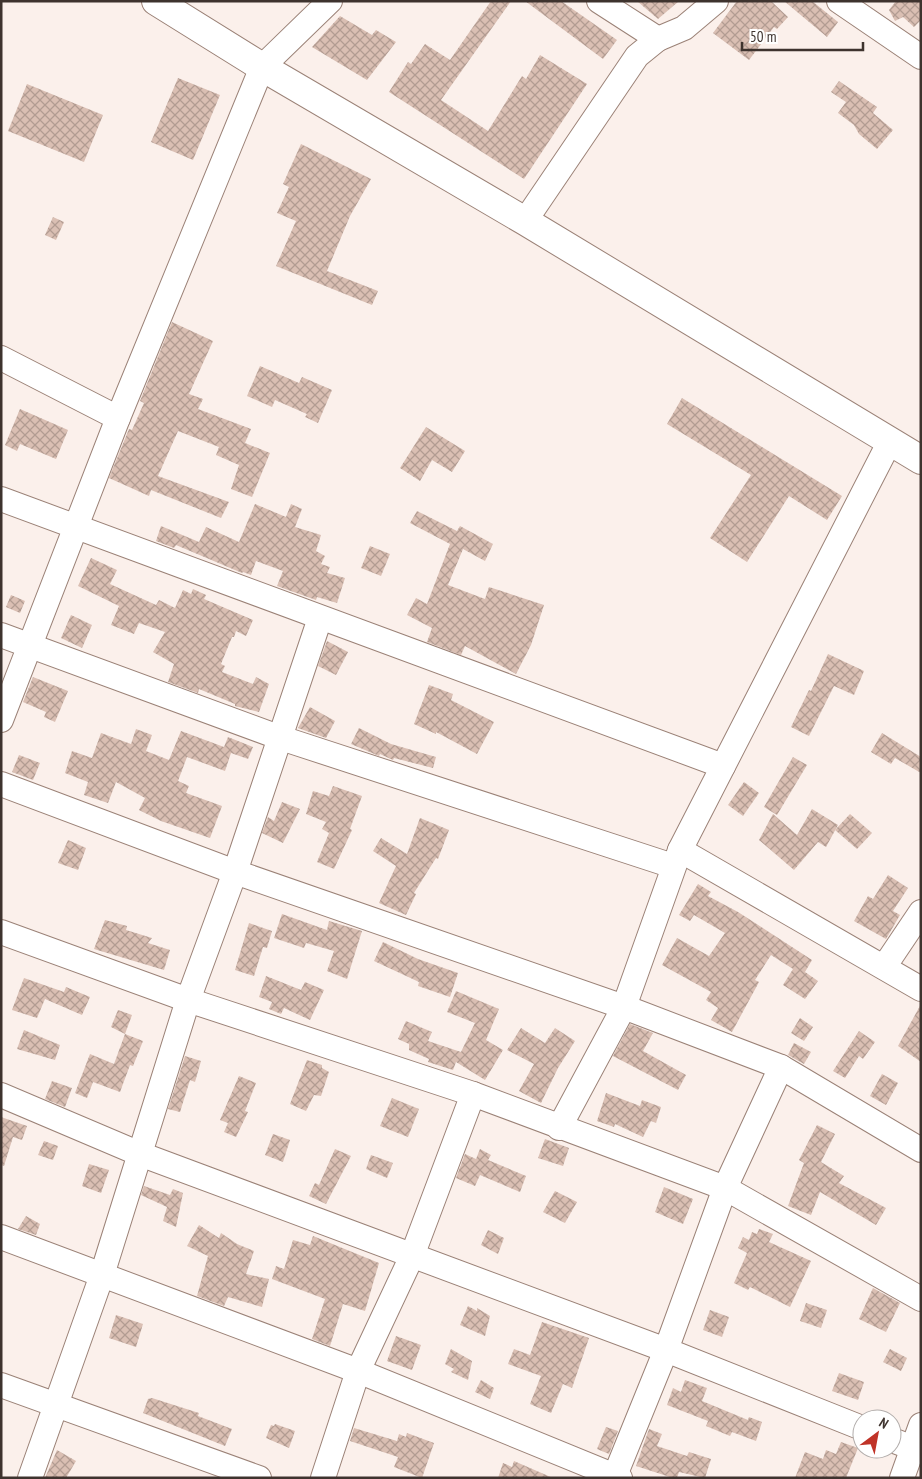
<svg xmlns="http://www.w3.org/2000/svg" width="922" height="1479" font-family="'PT Sans Narrow',sans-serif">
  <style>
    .building { fill: url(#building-cross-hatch) }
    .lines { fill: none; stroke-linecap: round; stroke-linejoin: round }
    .minor-casing { stroke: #9b8277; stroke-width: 26 }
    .major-casing { stroke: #9b8277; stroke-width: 30 }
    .minor { stroke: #fff; stroke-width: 24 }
    .major { stroke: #fff; stroke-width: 28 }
  </style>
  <defs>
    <pattern id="building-cross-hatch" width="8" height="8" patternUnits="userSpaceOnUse" patternTransform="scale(1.25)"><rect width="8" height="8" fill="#dabfb3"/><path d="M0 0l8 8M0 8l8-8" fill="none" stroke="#b29c92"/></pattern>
  </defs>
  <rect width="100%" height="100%" fill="#fbf0eb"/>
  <g class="building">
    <polygon points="491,1 511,1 441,100 488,131 522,76 526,79 540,55 587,84 524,179 389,92 408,62 411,64 425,44 450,60"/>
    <polygon points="525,1 561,1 617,40 603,59"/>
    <polygon points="637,1 679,1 658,19"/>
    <polygon points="737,1 771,1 788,17 777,29 774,27 749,60 713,33"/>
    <polygon points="784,1 812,1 838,22 827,37"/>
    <polygon points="896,1 921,1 921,20 914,27 903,17 895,21 889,10"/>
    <polygon points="340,16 372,35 376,30 396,42 367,80 312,47"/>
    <polygon points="178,78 220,95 193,160 151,142"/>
    <polygon points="839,81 877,107 873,113 893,130 877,149 859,134 854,125 838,113 846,102 831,92"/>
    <polygon points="27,84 103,115 84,162 8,131"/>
    <polygon points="301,144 371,179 350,216 327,271 378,291 372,305 276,266 296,221 277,213 289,187 283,184"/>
    <polygon points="53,217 64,222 56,240 45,235"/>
    <polygon points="172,322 213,341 189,394 203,399 198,409 251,429 245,443 270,453 252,497 231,489 239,465 216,455 219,447 178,431 158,476 229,502 221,518 151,490 149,496 109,478 129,429 132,430 144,403 140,401"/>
    <polygon points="260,366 299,383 302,377 332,390 318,423 305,417 307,414 275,400 272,407 247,396"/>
    <polygon points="682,398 842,496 827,520 789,496 747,562 710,538 751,475 667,424"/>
    <polygon points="20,409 68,430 56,459 20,444 17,451 5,445"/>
    <polygon points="426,427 465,451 452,472 432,460 420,481 400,468"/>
    <polygon points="255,504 286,517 291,504 302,509 295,527 321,535 316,551 325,556 321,564 330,567 327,573 345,578 337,603 317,597 316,600 277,586 283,571 256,561 251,575 243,572 242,573 176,545 174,548 156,541 161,526 199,542 206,527 239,542"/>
    <polygon points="417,511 457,531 460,526 493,544 485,561 463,549 448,585 485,599 489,587 544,605 531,645 516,674 465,646 461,655 427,642 432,628 407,615 416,598 427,604 450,544 410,523"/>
    <polygon points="370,546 390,554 381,576 361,568"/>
    <polygon points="91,558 117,570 110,584 156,605 159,600 175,608 183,590 191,594 193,589 206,595 204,599 253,620 246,636 236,631 234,637 232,637 221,664 225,666 222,672 253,684 256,677 269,684 259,712 235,706 235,704 199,689 198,693 168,682 174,664 153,652 165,632 139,623 134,634 111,625 119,606 78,586"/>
    <polygon points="11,595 25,601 20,613 6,607"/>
    <polygon points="71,615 92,625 82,648 61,638"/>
    <polygon points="327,641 348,652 336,675 318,666"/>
    <polygon points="828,654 864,671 854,695 834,686 809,736 791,727 809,690 811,691"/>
    <polygon points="33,677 68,691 55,722 44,717 46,712 23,702"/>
    <polygon points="429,685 453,694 451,700 494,722 477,754 436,732 436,734 414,724"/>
    <polygon points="310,707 335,721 326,738 298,728"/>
    <polygon points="359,728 391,744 436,757 433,768 394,758 393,760 380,754 379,756 351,744"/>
    <polygon points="136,729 152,735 146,751 169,760 181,731 224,747 228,737 253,747 248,759 231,753 225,771 187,757 178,781 189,786 186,793 222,806 210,838 161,821 139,810 145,798 116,782 108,803 84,795 88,782 65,773 72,751 92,758 101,733 131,744"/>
    <polygon points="882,733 921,757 921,773 895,758 891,764 871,752"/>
    <polygon points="19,755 40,763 33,780 12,772"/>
    <polygon points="793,757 807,765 777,815 764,807"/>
    <polygon points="744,782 759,793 743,816 728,805"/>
    <polygon points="333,786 362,796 350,829 352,830 334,869 317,862 329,833 322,829 326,822 306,814 313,791 329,796"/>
    <polygon points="282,802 300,809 283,843 262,833 268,817 274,821"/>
    <polygon points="812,809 838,825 826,847 818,842 794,870 759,840 773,814 797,835"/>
    <polygon points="850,814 872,833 857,849 835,830"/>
    <polygon points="420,818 449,830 438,859 436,858 414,893 416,894 406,915 379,903 396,866 373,851 381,838 407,854"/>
    <polygon points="68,840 86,848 78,870 58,863"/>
    <polygon points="888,875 908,888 893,911 900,915 886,939 854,921 868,896 873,899"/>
    <polygon points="698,884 711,892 708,896 738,912 812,960 805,972 818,981 805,999 783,985 793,969 771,955 755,980 759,982 732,1032 711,1020 718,1008 706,1000 711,992 662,965 677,938 709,956 725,933 694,915 690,921 679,915"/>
    <polygon points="282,914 327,930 329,921 362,931 347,979 327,971 334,951 306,943 304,948 274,938"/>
    <polygon points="105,920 127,926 126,930 152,938 148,943 170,950 164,970 94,949"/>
    <polygon points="249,923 272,931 267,948 263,947 254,976 235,970"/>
    <polygon points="383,942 418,959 458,973 450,997 418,986 419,982 374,961"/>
    <polygon points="266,976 301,990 305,982 324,990 310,1020 284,1008 281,1014 269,1009 272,1002 259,997"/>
    <polygon points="24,978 64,992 66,987 90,997 82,1015 45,999 37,1018 12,1010"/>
    <polygon points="456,991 499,1009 486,1040 503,1050 485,1080 456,1062 453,1070 428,1062 429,1059 409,1050 409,1044 398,1039 406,1021 432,1032 428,1041 461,1052 475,1023 447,1012"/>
    <polygon points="921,1004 921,1062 898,1046"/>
    <polygon points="118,1010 132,1015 125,1034 111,1027"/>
    <polygon points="800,1018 813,1027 804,1041 791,1033"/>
    <polygon points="630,1024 653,1033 643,1051 686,1075 678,1090 613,1056"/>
    <polygon points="521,1028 545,1043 555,1028 575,1041 558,1068 541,1103 519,1091 534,1064 507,1050"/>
    <polygon points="24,1030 60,1045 55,1060 17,1049"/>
    <polygon points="859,1031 875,1042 863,1059 859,1056 845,1078 833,1071"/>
    <polygon points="125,1034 143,1041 133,1066 130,1065 120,1092 93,1082 87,1098 75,1093 90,1054 114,1064"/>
    <polygon points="794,1043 811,1052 804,1064 788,1055"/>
    <polygon points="185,1056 201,1061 195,1082 190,1080 180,1112 168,1109"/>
    <polygon points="307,1060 322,1065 322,1068 329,1072 321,1096 314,1095 306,1111 290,1104"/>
    <polygon points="882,1074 898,1083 886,1105 870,1096"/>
    <polygon points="239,1076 256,1083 245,1111 248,1112 236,1137 224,1132 228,1123 220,1120"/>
    <polygon points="52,1081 72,1088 65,1107 45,1099"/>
    <polygon points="606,1093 640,1106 642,1100 661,1107 656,1123 651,1121 643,1137 615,1124 614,1127 597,1121"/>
    <polygon points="392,1098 419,1109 408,1137 380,1126"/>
    <polygon points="1,1117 27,1126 22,1140 13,1137 4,1166 1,1165"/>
    <polygon points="817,1125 835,1134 821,1162 844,1176 839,1183 886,1208 876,1225 820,1192 811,1215 788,1206 804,1163 799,1160"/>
    <polygon points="273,1134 290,1140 283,1162 265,1155"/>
    <polygon points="545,1139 569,1148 563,1166 538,1158"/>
    <polygon points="44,1141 58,1146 53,1160 38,1155"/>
    <polygon points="335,1149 351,1156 326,1204 309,1196 315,1183 319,1185"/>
    <polygon points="480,1149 491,1155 488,1160 526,1176 520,1192 480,1175 475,1186 456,1178 465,1154 476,1159"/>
    <polygon points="371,1155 393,1163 387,1178 366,1169"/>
    <polygon points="89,1164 109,1170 101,1193 82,1186"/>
    <polygon points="144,1186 170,1195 173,1189 183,1193 176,1227 163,1221 167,1207 141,1195"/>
    <polygon points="664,1187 693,1199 683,1224 655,1212"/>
    <polygon points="555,1191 577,1202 565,1223 543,1212"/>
    <polygon points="26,1216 40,1224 36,1235 18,1229"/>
    <polygon points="199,1225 219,1238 221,1233 237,1244 254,1251 246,1274 269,1279 262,1307 228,1297 224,1306 197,1296 208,1256 187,1246"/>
    <polygon points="759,1229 773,1234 769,1242 811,1261 790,1307 750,1287 748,1290 734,1283 747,1253 738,1248 743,1237 749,1240 752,1232 757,1234"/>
    <polygon points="488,1230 504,1238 498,1254 481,1245"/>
    <polygon points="313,1236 379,1263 365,1311 343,1304 330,1346 312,1339 325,1299 272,1279 276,1266 284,1269 293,1240 310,1245"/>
    <polygon points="873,1288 900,1303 886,1332 859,1319"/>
    <polygon points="806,1303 827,1310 821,1328 800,1321"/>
    <polygon points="468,1306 477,1311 477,1308 490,1316 485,1336 460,1325"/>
    <polygon points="710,1310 729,1317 722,1337 703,1330"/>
    <polygon points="116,1315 143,1324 136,1347 109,1338"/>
    <polygon points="542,1322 589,1338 572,1388 563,1384 551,1413 530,1404 541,1376 508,1364 514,1349 530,1355"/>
    <polygon points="396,1336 421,1345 412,1370 387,1361"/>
    <polygon points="451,1349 472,1361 468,1380 451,1372 454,1369 445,1364"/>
    <polygon points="890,1349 907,1358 901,1371 883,1362"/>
    <polygon points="839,1373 864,1382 858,1400 832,1391"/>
    <polygon points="481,1380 494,1388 490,1399 475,1392"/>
    <polygon points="685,1380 707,1388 702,1401 748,1420 749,1417 762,1422 756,1441 732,1432 730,1436 706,1426 708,1421 667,1405 673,1388 681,1392"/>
    <polygon points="152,1398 199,1413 198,1416 232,1429 225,1446 143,1413 148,1399"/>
    <polygon points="275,1424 295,1431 289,1448 266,1438 271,1425 274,1426"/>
    <polygon points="606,1427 618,1431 609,1454 597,1449"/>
    <polygon points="354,1428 397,1441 399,1434 406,1437 407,1433 434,1443 422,1478 394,1467 398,1457 350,1441"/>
    <polygon points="649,1429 662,1434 657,1446 687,1456 689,1452 711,1459 705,1478 679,1472 677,1478 673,1478 636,1466"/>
    <polygon points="841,1442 858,1448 846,1478 795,1478 805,1452 823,1459 826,1450 836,1454"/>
    <polygon points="57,1450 76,1461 66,1478 45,1478"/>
    <polygon points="514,1461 553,1478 498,1478 503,1463 512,1467"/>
  </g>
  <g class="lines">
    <g class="minor-casing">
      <g id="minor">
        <polyline points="599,1 658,39"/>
        <polyline points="839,1 921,57"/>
        <polyline points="525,221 637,56 658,39 684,28 716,1"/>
        <polyline points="1,358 118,418"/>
        <polyline points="1,499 723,766"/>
        <polyline points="1,635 281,738 673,866"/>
        <polyline points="1,720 118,418 262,67 330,1"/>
        <polyline points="1,784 235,872 624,1007 781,1067 921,1150"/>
        <polyline points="680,850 921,989"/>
        <polyline points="1,932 188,1000 473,1094 725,1188 921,1299"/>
        <polyline points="884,967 921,912"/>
        <polyline points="1,1095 140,1154 666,1350 862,1428"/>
        <polyline points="559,1128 624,1007 680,850 890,441"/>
        <polyline points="1,1237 358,1371 620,1478"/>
        <polyline points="1,1385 259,1478"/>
        <polyline points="892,1440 921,1451"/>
        <polyline points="30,1478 102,1275 188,1000 235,872 320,618"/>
        <polyline points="323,1478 358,1371 412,1256 473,1094"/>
        <polyline points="614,1478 666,1350 725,1188 781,1067"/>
        <polyline points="902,1478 921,1425"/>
      </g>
    </g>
    <g class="major-casing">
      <polyline id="major" points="156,1 262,67 525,221 921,460"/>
    </g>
    <use href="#minor" class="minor"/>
    <use href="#major" class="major"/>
  </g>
  <rect width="922" height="1479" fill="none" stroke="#3e332e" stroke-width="5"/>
  <g transform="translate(877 1434) rotate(32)"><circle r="24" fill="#ffffff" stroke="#b2adab"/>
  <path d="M0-4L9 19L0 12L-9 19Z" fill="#c03328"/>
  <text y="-8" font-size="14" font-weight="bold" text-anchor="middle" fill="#3e332e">N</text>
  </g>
  <path d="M742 42v8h121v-8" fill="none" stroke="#3e332e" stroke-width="2.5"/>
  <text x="750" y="42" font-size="15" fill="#3e332e" stroke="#ffffff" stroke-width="4" paint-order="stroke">50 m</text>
</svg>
